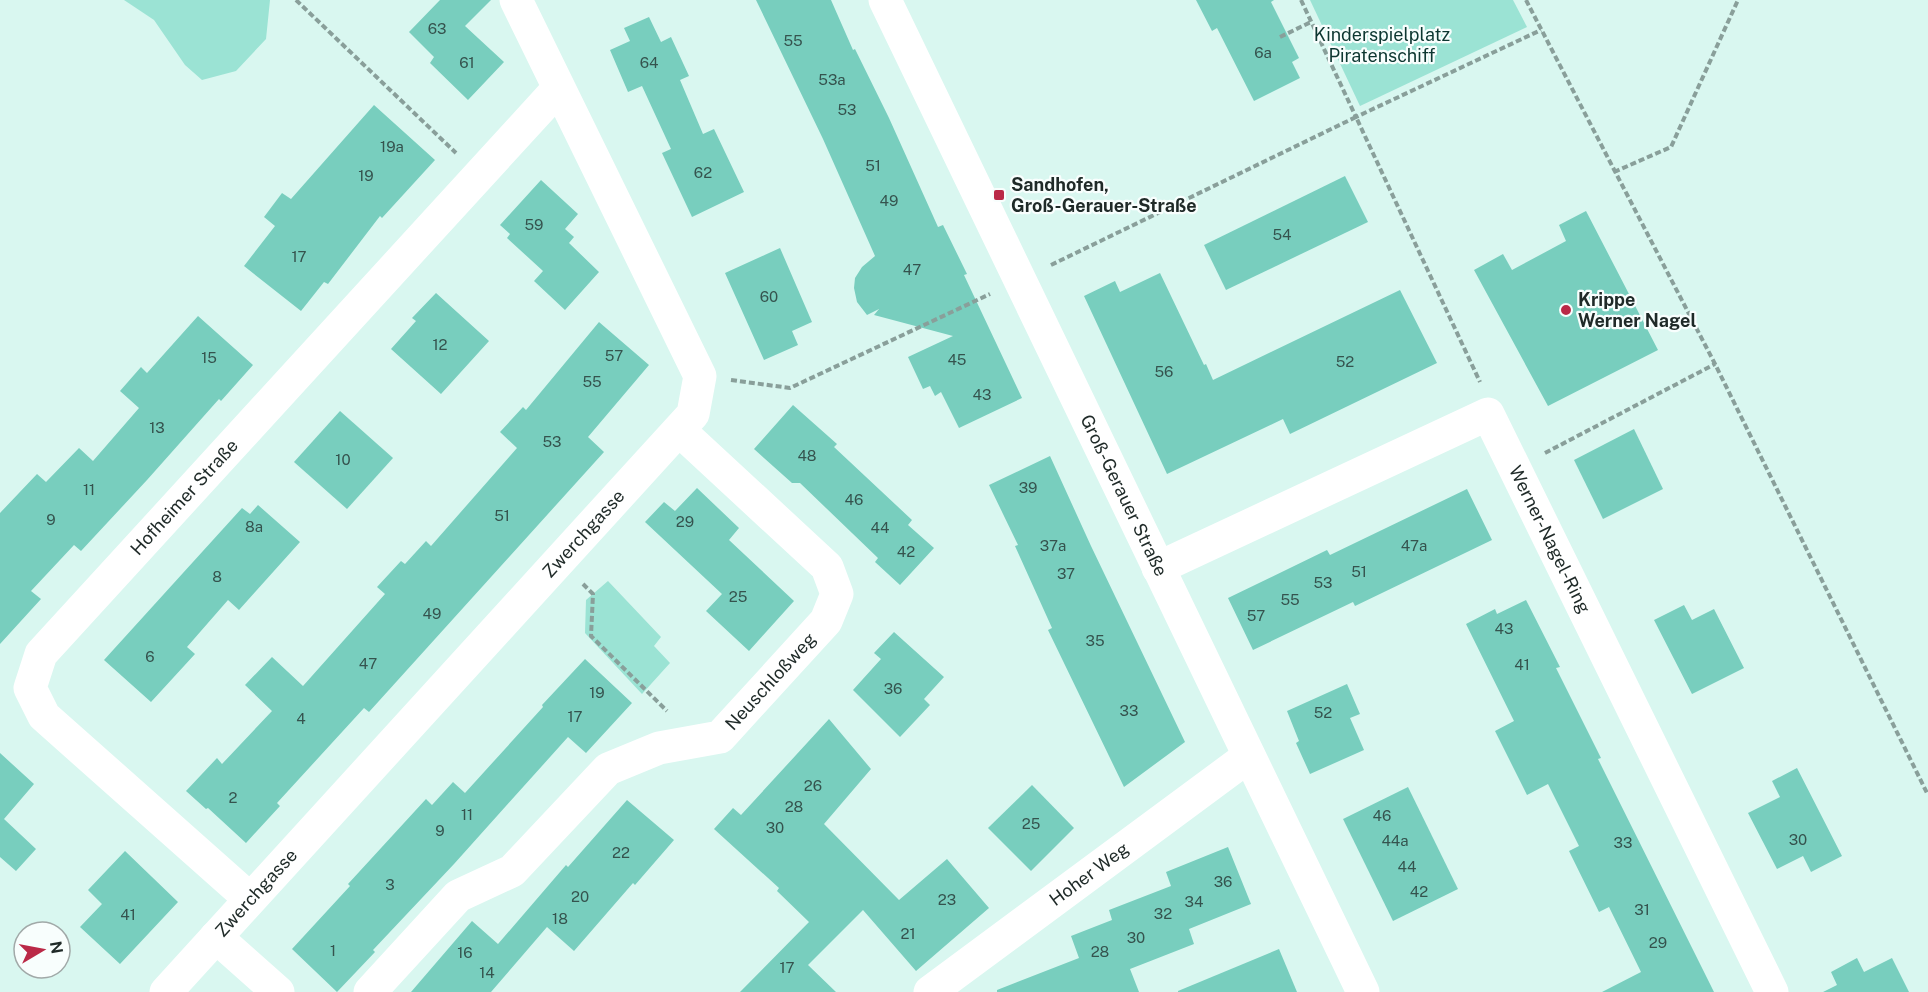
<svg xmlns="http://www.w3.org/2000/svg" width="1928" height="992" font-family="'Public Sans',sans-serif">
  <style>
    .green { fill: #9be3d4 }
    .building { fill: #78cebe }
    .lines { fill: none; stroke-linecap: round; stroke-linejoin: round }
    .path { stroke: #899f9a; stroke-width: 4; stroke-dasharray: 6 3; stroke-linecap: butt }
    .minor { stroke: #fff; stroke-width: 33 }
    .poi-dot { fill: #ba2947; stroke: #f8fefd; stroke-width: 2 }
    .labels { text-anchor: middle; stroke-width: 4.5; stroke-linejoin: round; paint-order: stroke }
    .number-label { font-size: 15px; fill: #35534e }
    .park-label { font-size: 18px; fill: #0d3731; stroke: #f8fefd }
    .poi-label { font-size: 18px; font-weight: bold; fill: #1f2a28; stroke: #f8fefd; text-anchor: start }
    .street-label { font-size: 18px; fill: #1f2a28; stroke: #f8fefd }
  </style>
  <rect width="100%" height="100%" fill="#d9f7f0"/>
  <g class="green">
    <polygon points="124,0 270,0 266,39 236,71 202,80 185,65 154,20"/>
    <polygon points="1310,0 1513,0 1527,27 1360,106"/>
    <polygon points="608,581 661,637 654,646 670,663 642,694 585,633 586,600"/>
  </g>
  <g class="building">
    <polygon points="440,0 491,0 465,26 504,62 468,100 430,63 434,57 409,32"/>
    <polygon points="756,0 831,0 853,50 855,49 889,118 938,227 943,225 967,274 964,275 1022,398 959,428 941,392 935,396 930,386 923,389 908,357 953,336 874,315 879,309 867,315 857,302 854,288 855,278 862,267 875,256 823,139"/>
    <polygon points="1196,0 1274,0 1271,2 1299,58 1292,62 1300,78 1254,101 1217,28 1212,31"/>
    <polygon points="649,17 661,42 671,37 689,76 680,80 703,134 714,129 744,192 692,217 662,153 671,149 642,86 628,92 610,50 630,41 624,28"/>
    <polygon points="374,105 435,160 382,218 380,216 328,284 324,282 301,311 244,266 275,226 264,217 282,193 291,199"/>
    <polygon points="1345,176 1368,222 1226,290 1204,245"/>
    <polygon points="541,180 578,214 565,229 574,237 569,243 599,272 565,310 534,281 543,271 507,238 510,234 500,225"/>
    <polygon points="1586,211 1658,350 1548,406 1474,270 1503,254 1512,270 1566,241 1559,225"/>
    <polygon points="780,248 812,322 792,331 798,345 764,360 725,273"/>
    <polygon points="1160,273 1204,365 1206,364 1213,380 1400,290 1437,363 1290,434 1283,419 1167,474 1084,296 1115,281 1120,292"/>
    <polygon points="436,293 489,341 441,394 391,349 416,321 412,318"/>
    <polygon points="198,316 253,365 221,401 219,399 147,480 81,551 74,545 31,591 41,599 0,644 0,513 37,474 46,482 79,448 93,461 139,408 120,391 141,367 147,373"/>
    <polygon points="599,322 649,365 588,437 604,452 369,712 364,708 277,803 280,806 246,843 208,808 206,809 186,791 217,758 222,764 272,711 245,685 272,657 303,686 385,594 377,587 401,561 405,564 426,541 431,546 517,448 500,432 523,407 526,410"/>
    <polygon points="793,405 837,444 834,447 912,520 908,525 934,548 900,585 875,562 878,558 800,483 792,483 754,449"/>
    <polygon points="340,411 393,458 347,509 294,462"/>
    <polygon points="1634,429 1663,489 1603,519 1574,460"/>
    <polygon points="1050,456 1091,546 1185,742 1124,787 1048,630 1052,628 1015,546 1018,545 989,485"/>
    <polygon points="697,488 739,528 729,540 794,601 749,651 706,611 722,594 645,522 664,502 675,511"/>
    <polygon points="1467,489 1492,540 1355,606 1353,602 1253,650 1228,598 1327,550 1330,555"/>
    <polygon points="258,505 300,542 239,610 228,600 187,647 195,654 151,702 104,660 242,508 250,514"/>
    <polygon points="1526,600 1560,667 1556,668 1601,758 1598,759 1714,992 1602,992 1641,972 1609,907 1599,912 1569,851 1579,846 1548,784 1527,795 1495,731 1514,721 1466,624 1495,609 1497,614"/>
    <polygon points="1684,605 1692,620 1714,609 1744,668 1692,694 1654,620"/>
    <polygon points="894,632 944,677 924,699 930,705 900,737 853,690 881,659 874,653"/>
    <polygon points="585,659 632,703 586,753 568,737 454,864 373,950 375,952 337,992 292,949 350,886 348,884 426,799 432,805 453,782 465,793 543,707 542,705"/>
    <polygon points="1347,684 1360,714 1350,718 1364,750 1310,774 1296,743 1299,741 1287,711"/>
    <polygon points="829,719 871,769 824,824 899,900 947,859 989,908 916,971 863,910 808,965 836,992 740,992 809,922 777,891 779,888 714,829 733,808 741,815"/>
    <polygon points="0,753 34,784 4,819 36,849 16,871 0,857"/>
    <polygon points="1797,768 1842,856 1811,872 1803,856 1777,869 1748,813 1780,797 1772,781"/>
    <polygon points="1032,785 1074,828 1031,871 988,828"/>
    <polygon points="1408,787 1458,889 1393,921 1343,819"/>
    <polygon points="627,800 674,840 635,885 633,883 574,951 547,927 491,992 411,992 472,921 498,944 566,865 568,867"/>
    <polygon points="1228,847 1251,904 1189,929 1194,944 1130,969 1139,992 997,992 997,990 1079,958 1071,936 1112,920 1109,910 1171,886 1166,872"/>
    <polygon points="125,851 178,902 120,964 80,927 102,904 88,890"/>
    <polygon points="1279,949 1297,992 1178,992 1178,991"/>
    <polygon points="1857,958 1864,972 1892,958 1909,992 1823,992 1837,985 1831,972"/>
  </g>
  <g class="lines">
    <g class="path">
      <polyline points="296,0 456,153"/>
      <polyline points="1301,0 1356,117 1541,30"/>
      <polyline points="1526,0 1715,364 1928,795"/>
      <polyline points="1280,37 1311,22"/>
      <polyline points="1614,172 1671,147 1738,0"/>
      <polyline points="1051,265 1356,117 1480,382"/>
      <polyline points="731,380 790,388 990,294"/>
      <polyline points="1545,453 1715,364"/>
      <polyline points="583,584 593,594 591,636 667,711"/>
    </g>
    <g class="minor">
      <path id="s1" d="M 885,0 L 1363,992"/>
      <path id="s2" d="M 1158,568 L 1488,414 L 1772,992"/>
      <path id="s3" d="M 250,899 L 44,716 L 30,688 L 41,654 L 558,89"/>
      <polyline points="216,937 278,992"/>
      <path id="s4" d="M 166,992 L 693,414 L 700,376 L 516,0"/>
      <path id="s5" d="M 370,992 L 458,896 L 512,871 L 608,769 L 659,748 L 720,737 L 826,621 L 837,594 L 827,567 L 679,430"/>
      <path id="s6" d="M 930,992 L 1249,756"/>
    </g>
  </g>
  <g class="poi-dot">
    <rect x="993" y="189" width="12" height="12" rx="3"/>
    <circle cx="1566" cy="310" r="6"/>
  </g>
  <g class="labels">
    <g class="number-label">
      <text x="437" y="34">63</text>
      <text x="793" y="46">55</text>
      <text x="1263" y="58">6a</text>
      <text x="467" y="68">61</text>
      <text x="649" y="68">64</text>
      <text x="832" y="85">53a</text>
      <text x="847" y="115">53</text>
      <text x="392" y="152">19a</text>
      <text x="873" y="171">51</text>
      <text x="703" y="178">62</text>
      <text x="366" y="181">19</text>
      <text x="889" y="206">49</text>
      <text x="534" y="230">59</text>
      <text x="1282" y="240">54</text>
      <text x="299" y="262">17</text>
      <text x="912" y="275">47</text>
      <text x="769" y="302">60</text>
      <text x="440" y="350">12</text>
      <text x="614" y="361">57</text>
      <text x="209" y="363">15</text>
      <text x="957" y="365">45</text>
      <text x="1345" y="367">52</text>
      <text x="1164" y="377">56</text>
      <text x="592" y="387">55</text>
      <text x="982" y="400">43</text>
      <text x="157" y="433">13</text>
      <text x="552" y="447">53</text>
      <text x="807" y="461">48</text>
      <text x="343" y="465">10</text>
      <text x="1028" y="493">39</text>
      <text x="89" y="495">11</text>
      <text x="854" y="505">46</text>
      <text x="502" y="521">51</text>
      <text x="51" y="525">9</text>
      <text x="685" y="527">29</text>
      <text x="254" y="532">8a</text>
      <text x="880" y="533">44</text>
      <text x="1053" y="551">37a</text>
      <text x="1414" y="551">47a</text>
      <text x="906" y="557">42</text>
      <text x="1359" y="577">51</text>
      <text x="1066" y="579">37</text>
      <text x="217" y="582">8</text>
      <text x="1323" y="588">53</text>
      <text x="738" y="602">25</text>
      <text x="1290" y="605">55</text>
      <text x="432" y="619">49</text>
      <text x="1256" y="621">57</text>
      <text x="1504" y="634">43</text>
      <text x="1095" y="646">35</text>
      <text x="150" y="662">6</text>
      <text x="368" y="669">47</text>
      <text x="1522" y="670">41</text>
      <text x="893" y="694">36</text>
      <text x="597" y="698">19</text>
      <text x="1129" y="716">33</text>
      <text x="1323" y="718">52</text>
      <text x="575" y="722">17</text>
      <text x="301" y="724">4</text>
      <text x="813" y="791">26</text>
      <text x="233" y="803">2</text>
      <text x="794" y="812">28</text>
      <text x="467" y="820">11</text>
      <text x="1382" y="821">46</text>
      <text x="1031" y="829">25</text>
      <text x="775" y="833">30</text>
      <text x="440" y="836">9</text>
      <text x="1798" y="845">30</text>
      <text x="1395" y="846">44a</text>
      <text x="1623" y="848">33</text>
      <text x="621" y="858">22</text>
      <text x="1407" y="872">44</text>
      <text x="1223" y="887">36</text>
      <text x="390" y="890">3</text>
      <text x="1419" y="897">42</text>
      <text x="580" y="902">20</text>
      <text x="947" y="905">23</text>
      <text x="1194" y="907">34</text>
      <text x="1642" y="915">31</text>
      <text x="1163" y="919">32</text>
      <text x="128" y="920">41</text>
      <text x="560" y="924">18</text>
      <text x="908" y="939">21</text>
      <text x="1136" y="943">30</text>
      <text x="1658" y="948">29</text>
      <text x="333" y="956">1</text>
      <text x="1100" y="957">28</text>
      <text x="465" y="958">16</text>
      <text x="787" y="973">17</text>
      <text x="487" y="978">14</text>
    </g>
    <g class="park-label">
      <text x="1382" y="41">Kinderspielplatz<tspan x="1382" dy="21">Piratenschiff</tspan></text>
    </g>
    <g class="poi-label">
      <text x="1011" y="191">Sandhofen,<tspan x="1011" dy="21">Groß-Gerauer-Straße</tspan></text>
      <text x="1578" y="306">Krippe<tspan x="1578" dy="21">Werner Nagel</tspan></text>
    </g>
    <g class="street-label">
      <text dy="6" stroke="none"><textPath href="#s1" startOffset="550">Groß-Gerauer Straße</textPath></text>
      <text dy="6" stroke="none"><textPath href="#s3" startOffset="555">Hofheimer Straße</textPath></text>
      <text dy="6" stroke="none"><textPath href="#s4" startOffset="620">Zwerchgasse</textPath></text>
      <text dy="6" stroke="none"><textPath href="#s2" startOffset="504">Werner-Nagel-Ring</textPath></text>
      <text dy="6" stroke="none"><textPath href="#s5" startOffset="522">Neuschloßweg</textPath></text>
      <text dy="6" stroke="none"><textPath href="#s6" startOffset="198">Hoher Weg</textPath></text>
      <text dy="6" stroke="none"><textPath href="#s4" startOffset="134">Zwerchgasse</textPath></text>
    </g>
  </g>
  <g transform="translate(42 950) rotate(80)"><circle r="28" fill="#f8fefd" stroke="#a1a9a8" stroke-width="1.5"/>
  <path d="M0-4.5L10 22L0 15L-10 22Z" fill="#ba2947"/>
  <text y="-9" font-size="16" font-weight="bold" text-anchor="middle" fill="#1f2a28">N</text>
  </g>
</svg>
